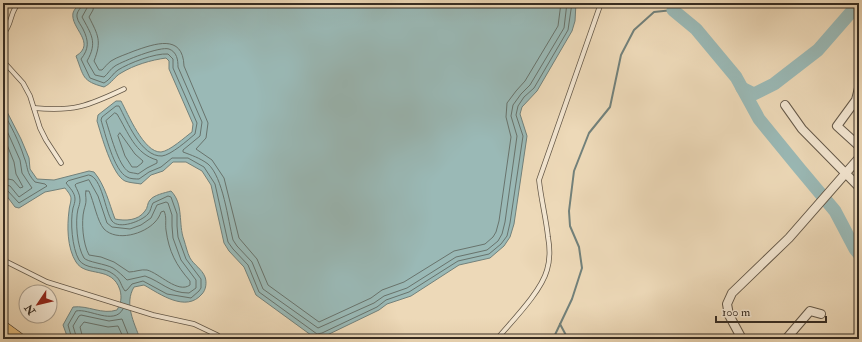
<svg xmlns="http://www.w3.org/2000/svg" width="862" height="342" font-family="'IM FELL Double Pica',serif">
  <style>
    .water { fill: #9ab9b6; stroke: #72817b }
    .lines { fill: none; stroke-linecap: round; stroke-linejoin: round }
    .shore { stroke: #68736c; stroke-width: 1 }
    .stream { stroke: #72817b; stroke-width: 2 }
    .river { stroke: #9ab9b6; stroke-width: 13 }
    .service-casing { stroke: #645848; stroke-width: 5.5 }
    .minor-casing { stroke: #645848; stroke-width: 10 }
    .primary-casing { stroke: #372d23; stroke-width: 14 }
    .service { stroke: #f3e6d1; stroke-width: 4 }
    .minor { stroke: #f3e6d1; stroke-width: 8 }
    .primary { stroke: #e6bc7c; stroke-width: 13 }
  </style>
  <rect width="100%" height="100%" fill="#edd9b8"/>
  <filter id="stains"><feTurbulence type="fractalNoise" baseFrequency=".005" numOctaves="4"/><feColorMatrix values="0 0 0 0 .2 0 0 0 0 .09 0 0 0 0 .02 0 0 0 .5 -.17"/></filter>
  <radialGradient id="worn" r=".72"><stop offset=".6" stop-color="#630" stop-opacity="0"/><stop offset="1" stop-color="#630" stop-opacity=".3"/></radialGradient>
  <g class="water">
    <path d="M 81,3 L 576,3 L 575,21 L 572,31 L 537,91 L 522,107 L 520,114 L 527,136 L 514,224 L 510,237 L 504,246 L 490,258 L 459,265 L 411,296 L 387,304 L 379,310 L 323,337 L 315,338 L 256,295 L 244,267 L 229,251 L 224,243 L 211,185 L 202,171 L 186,162 L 173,162 L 163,171 L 151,175 L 141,184 C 136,183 130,183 125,181 C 112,175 101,134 97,121 L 98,115 L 116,101 L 121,101 C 128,114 144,153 161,152 C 170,151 185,137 192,132 L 193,124 L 169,69 L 169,61 L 166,58 C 151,60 134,65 121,73 C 115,76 112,83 104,87 C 82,81 84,77 76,56 C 97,43 70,28 73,13 C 74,9 78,6 81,3 Z"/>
    <path d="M 3,104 L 21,139 L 29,158 L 30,169 L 37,179 L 54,180 L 89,171 L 94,172 C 105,185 109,203 115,219 C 125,221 138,221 145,211 C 148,208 147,203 150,200 C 154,195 164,193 171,191 C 184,204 178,224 184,240 C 186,246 187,252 190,258 C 194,265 202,269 205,277 C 207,282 206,290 202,294 C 186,313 160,294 144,285 L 134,287 C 124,304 134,322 140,339 L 70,339 L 67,336 L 63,325 L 73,307 C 88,305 102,315 117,310 C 121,303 122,298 120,290 C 112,265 86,278 76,262 C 67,248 67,226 69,211 C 69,207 71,203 71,199 C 71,195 68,192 65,188 L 45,192 L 19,208 L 15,207 L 3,191 Z"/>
  </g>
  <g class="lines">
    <g class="shore">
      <path d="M 83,3 C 82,8 76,11 77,17 C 78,22 81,25 83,29 C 89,41 89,49 81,59 L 90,78 L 104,83 C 110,80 113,73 118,70 C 129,63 155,53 168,54 L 173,59 L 173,68 L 197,123 L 195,134 C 188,140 171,155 162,156 C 141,157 127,121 119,106 L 116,106 L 102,117 L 101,120 C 105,133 114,171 127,177 C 130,179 136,179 139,179 L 149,172 L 161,167 L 172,158 L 188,158 L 204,167 L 215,184 L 228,242 L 233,249 L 248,265 L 259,292 L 317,334 L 322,333 L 377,307 L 386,300 L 409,292 L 458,261 L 489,254 L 501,244 L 507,236 L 510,223 L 523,136 L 516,115 L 518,106 L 524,97 L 534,88 L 568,30 L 572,3"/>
      <path d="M 88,3 L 87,8 L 82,17 C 91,34 98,42 87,61 L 95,75 L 104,77 C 108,74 110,69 115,66 C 123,61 160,46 169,49 C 177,52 178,60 178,67 L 202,122 L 200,136 L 183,150 L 183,152 C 191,155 200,158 208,164 C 223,177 228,220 233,240 L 237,246 L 252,262 L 263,289 L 318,328 L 374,303 L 384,296 L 407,288 L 456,257 L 487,250 L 498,241 L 502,234 L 505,222 L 517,136 L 511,116 L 513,105 L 521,94 L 530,85 L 564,28 L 567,3"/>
      <path d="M 94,3 L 93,10 L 89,17 C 98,35 102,41 94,61 L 99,70 L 102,70 C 105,67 107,64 111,61 C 117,57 127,54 134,51 C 154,44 183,33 184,66 L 208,123 L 206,138 L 196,149 L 212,160 L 224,178 L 239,238 L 257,259 L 268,285 L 319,322 L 371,298 L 382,290 L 404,282 L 454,251 L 485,244 L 493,237 L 496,232 L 499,221 L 511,137 L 506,117 L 507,103 L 516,91 L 525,81 L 558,26 L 561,3"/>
      <path d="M 3,112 C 11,126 19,141 24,157 C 29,169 25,171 35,182 L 45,184 L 47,186 L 19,203 L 7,190 L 3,189"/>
      <path d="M 115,113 L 117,114 C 128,132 135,154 157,160 L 157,163 L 147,168 L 138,174 C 136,173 131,173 129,172 C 118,166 110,132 106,121 Z"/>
      <polyline points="3,122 20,160 22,173 32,188 19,197 10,186 3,184"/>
      <polygon points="120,133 135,154 143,161 142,163 137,167 132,167 125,156 118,136"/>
      <polyline points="3,135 14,162 16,174 23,187 20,188 13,180 3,178"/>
      <path d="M 89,175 C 102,177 105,211 112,221 C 119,230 142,221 148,214 C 151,211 151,206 153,203 L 168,196 L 171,197 L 177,214 L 177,226 L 178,237 L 186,259 L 201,279 L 201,288 L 199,291 L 191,298 L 167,294 L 143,281 L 132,284 L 127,290 L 125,291 C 119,283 122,279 110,272 C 101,267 85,269 79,260 C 72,248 70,221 73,208 C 74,205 75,202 75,199 C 75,193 70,188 66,183 L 68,181 Z"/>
      <path d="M 89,180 L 98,196 L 107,223 L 112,227 L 130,229 L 141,225 L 151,218 L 157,205 L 166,202 L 168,203 L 172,215 L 172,226 L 173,238 L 181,260 L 196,280 L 196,288 L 189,293 C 169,293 162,282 145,276 L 127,280 C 123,276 118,271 113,268 C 106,264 87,262 84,258 C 77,247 75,221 78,209 C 79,206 80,203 80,200 C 80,194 77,190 75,185 L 76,184 Z"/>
      <path d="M 86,191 L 89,191 C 94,202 97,221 104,229 C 117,242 144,234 155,222 C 158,219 160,215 161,212 L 164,211 C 167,217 165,224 166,230 C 169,252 176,265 190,281 L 190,285 C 178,294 159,273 147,270 C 141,269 135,272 129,272 L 114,262 L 101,257 L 89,255 C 83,244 81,222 84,210 C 85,206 86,204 86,200 C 86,196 85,194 86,191 Z"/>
      <path d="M 72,339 L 68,325 L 76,311 C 89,308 114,326 123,309"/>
      <polyline points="77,339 73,326 79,316 81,315 109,321 122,319 130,339"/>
      <polyline points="83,339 80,327 84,322 108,327 118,326 124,339"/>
    </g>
    <g class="stream">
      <polyline points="560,324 568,339"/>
      <polyline points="553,339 572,299 582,268 579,247 570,226 569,211 574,171 589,133 610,107 621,55 634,30 654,12 673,10"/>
    </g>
    <g class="river">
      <polyline points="673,10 696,29 736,77 759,119 799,168 835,211 855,249 859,254"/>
      <polyline points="742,88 754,94 774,84 818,50 859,3"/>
    </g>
    <g class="service-casing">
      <g id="service">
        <path d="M 3,34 C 13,24 9,12 19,3"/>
        <polyline points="3,61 23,83 30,96 40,128 46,140 61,163"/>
        <path d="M 34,108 C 73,112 88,106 124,89"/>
        <polyline points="3,260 47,282 153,315 194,324 217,335 222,339"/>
        <path d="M 497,339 C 512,321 541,292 547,270 C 550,260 550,248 548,237 C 546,218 541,199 539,180 L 601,3"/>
      </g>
    </g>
    <g class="minor-casing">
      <g id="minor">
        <polyline points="859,88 856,100 837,126 859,146"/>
        <polyline points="785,105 802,129 859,187"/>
        <polyline points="742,339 729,315 727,304 732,293 789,238 859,158"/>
        <polyline points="786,339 810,311 821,314"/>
      </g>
    </g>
    <g class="primary-casing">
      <polyline id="primary" points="3,328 18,339"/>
    </g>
    <use href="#service" class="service"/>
    <use href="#minor" class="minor"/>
    <use href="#primary" class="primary"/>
  </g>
  <rect width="862" height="342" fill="none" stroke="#edd9b8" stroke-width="16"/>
  <rect x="4" y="4" width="854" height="334" fill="none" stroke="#372d23" stroke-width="2"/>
  <rect x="8" y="8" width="846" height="326" fill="none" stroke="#372d23"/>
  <g transform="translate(38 304) rotate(235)"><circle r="19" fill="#f3e6d1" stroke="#a89c8b"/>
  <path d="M0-3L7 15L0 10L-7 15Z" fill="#8f2418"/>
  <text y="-6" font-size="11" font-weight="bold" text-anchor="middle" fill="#372d23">N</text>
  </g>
  <path d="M716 316v6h110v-6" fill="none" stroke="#372d23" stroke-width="2"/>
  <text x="722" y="316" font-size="12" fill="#372d23" stroke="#f3e6d1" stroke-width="3" paint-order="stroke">100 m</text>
  <rect width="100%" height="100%" filter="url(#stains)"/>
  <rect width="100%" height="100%" fill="url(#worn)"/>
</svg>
